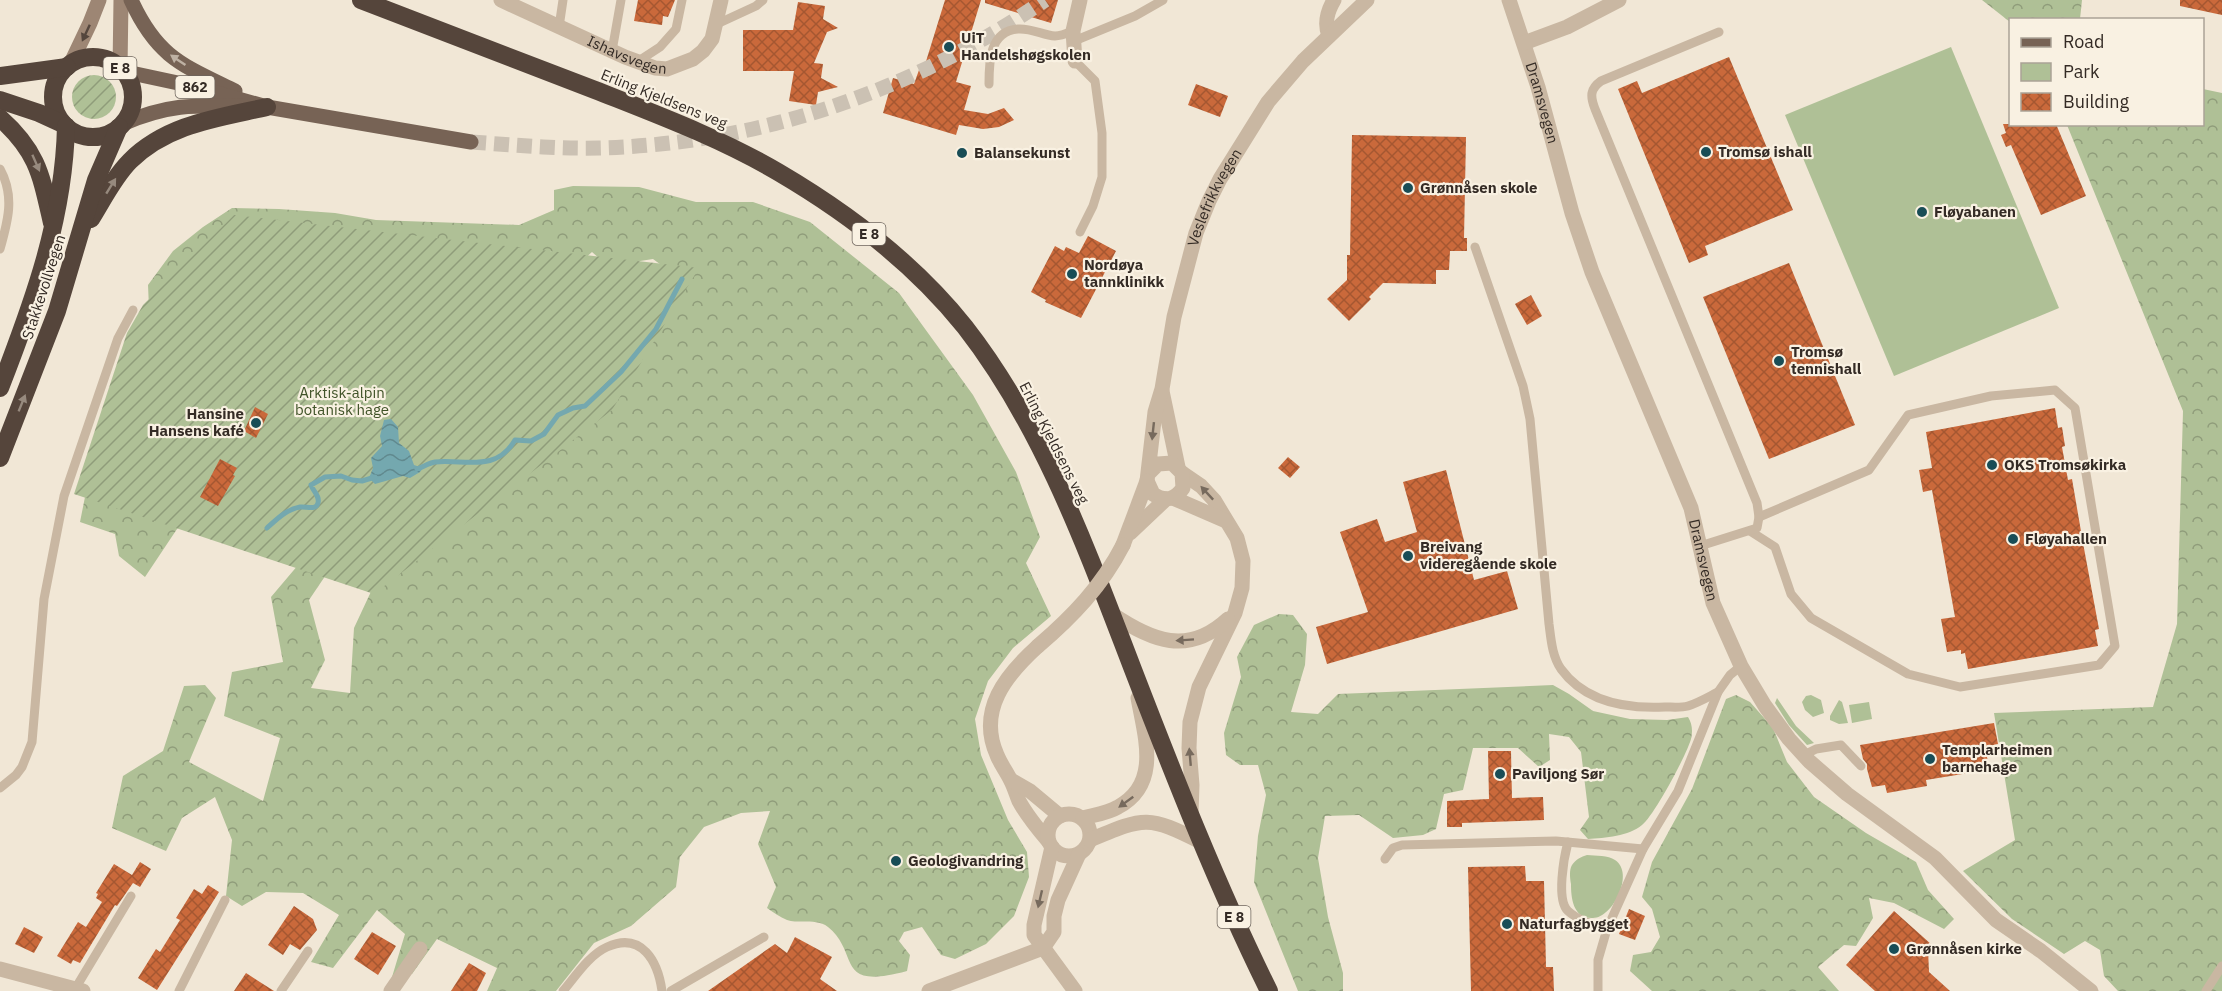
<svg xmlns="http://www.w3.org/2000/svg" width="2222" height="991" font-family="'IBM Plex Sans',sans-serif">
  <style>
    .green { fill: #afc096 }
    .forest { fill: url(#forest-crowns) }
    .garden { fill: url(#garden-furrows) }
    .water { fill: url(#water-waves) }
    .lines { fill: none; stroke-linecap: round; stroke-linejoin: round }
    .stream { stroke: #74a8af; stroke-width: 5 }
    .building { fill: url(#building-cross-hatch) }
    .primary-tunnel { stroke: #cbc1b3; stroke-width: 15; stroke-dasharray: 15 8; stroke-linecap: butt }
    .lane { stroke: #c9b7a2; stroke-width: 9 }
    .street { stroke: #c9b7a2; stroke-width: 15 }
    .secondary { stroke: #9d8674; stroke-width: 15 }
    .primary { stroke: #776355; stroke-width: 15 }
    .highway { stroke: #55453b; stroke-width: 18 }
    .street-bridge { stroke: #c9b7a2; stroke-width: 15 }
    .oneway { fill: #54463d }
    .oneway2 { fill: #beb1a3 }
    .oneway3 { fill: #978a7e }
    .oneway4 { fill: #776a5d }
    .poi-dot { fill: #194d56; stroke: #f9f1e2; stroke-width: 2 }
    .labels { text-anchor: middle; stroke-width: 4.5; stroke-linejoin: round; paint-order: stroke }
    .shield { fill: #f9f1e2; stroke: #6f665e; stroke-width: 1.5 }
    .shield-label { font-size: 14px; font-weight: bold; fill: #342b25 }
    .poi-label { font-size: 15px; font-weight: bold; fill: #342b25; stroke: #f9f1e2; text-anchor: start }
    .street-label { font-size: 15px; fill: #342b25; stroke: #f9f1e2 }
    .park-label { font-size: 15px; fill: #405328; stroke: #f9f1e2 }
  </style>
  <defs>
    <pattern id="forest-crowns" width="20" height="18" patternUnits="userSpaceOnUse" patternTransform="scale(1.5)"><rect width="20" height="18" fill="#afc096"/><path d="M2 6a3 3 0 1 1 6 0M12 15a3 3 0 1 1 6 0" fill="none" stroke="#8f9c7a"/></pattern>
    <pattern id="garden-furrows" width="10" height="10" patternUnits="userSpaceOnUse" patternTransform="scale(1.5)"><rect width="10" height="10" fill="#afc096"/><path d="M-1 1l2-2M0 10L10 0M9 11l2-2" fill="none" stroke="#8f9c7a"/></pattern>
    <pattern id="water-waves" width="16" height="10" patternUnits="userSpaceOnUse" patternTransform="scale(1.5)"><rect width="16" height="10" fill="#74a8af"/><path d="M0 5q4-4 8 0t8 0" fill="none" stroke="#60898e"/></pattern>
    <pattern id="building-cross-hatch" width="8" height="8" patternUnits="userSpaceOnUse" patternTransform="scale(1.5)"><rect width="8" height="8" fill="#ca693b"/><path d="M0 0l8 8M0 8l8-8" fill="none" stroke="#a55731"/></pattern>
  </defs>
  <rect width="100%" height="100%" fill="#f1e7d6"/>
  <g class="green">
    <polygon points="1951,47 2059,308 1894,376 1785,115"/>
    <polygon points="1811,695 1821,700 1824,713 1813,717 1805,710 1802,702 1806,696"/>
    <polygon points="1777,698 1796,726 1814,743 1807,745 1789,725 1775,703"/>
    <polygon points="1839,700 1842,702 1848,723 1839,724 1830,720 1830,716"/>
    <polygon points="1869,702 1872,719 1852,723 1849,705"/>
    <path d="M 1587,855 C 1596,856 1608,855 1615,860 C 1635,873 1613,918 1593,918 C 1573,919 1571,898 1571,884 C 1570,878 1569,870 1572,865 C 1576,859 1581,857 1587,855 Z"/>
  </g>
  <g class="forest">
    <polygon points="1982,0 2082,0 2080,19 2010,20 2010,22"/>
    <polygon points="2203,89 2222,93 2222,991 2118,991 2104,976 2100,950 2085,941 2064,954 2012,919 1963,871 2015,840 1994,713 2153,707 2177,624 2183,411 2067,125 2202,124"/>
    <path d="M 573,186 L 639,187 L 696,202 L 753,202 L 810,222 L 899,293 L 973,395 L 1016,472 L 1040,537 L 1026,563 L 1051,616 L 1013,648 L 988,681 L 975,719 L 981,755 L 1008,820 L 1027,852 L 1029,877 L 1014,916 L 986,944 L 955,959 L 941,955 L 922,927 L 904,932 L 899,941 L 910,955 L 907,971 C 833,991 861,954 828,927 C 816,918 799,924 787,920 C 780,917 773,912 767,908 L 776,887 L 758,844 L 770,811 L 741,813 L 704,827 L 680,857 L 676,887 L 631,926 L 594,943 L 556,991 L 487,991 L 497,968 L 437,939 L 412,974 L 392,977 L 405,934 L 377,910 L 333,968 L 311,962 L 339,915 L 303,893 L 266,892 L 242,906 L 226,896 L 232,840 L 215,797 L 182,818 L 166,851 L 112,828 L 123,776 L 163,751 L 184,686 L 205,685 L 216,698 L 189,762 L 263,801 L 280,738 L 224,716 L 232,672 L 283,662 L 271,597 L 315,545 L 336,560 L 309,600 L 325,660 L 311,688 L 350,693 L 354,628 L 375,583 L 668,270 L 653,259 L 608,266 L 592,252 L 571,271 L 551,251 L 149,308 L 148,285 L 173,251 L 203,227 L 232,208 L 279,209 L 335,213 L 376,220 L 519,225 L 554,210 L 554,190 Z"/>
    <polygon points="87,487 179,526 145,577 119,556 115,534 80,522"/>
    <path d="M 1279,614 L 1293,615 L 1307,634 L 1305,665 L 1291,712 L 1318,714 L 1338,694 L 1553,685 L 1569,694 L 1593,711 L 1630,719 L 1667,720 L 1688,717 C 1692,723 1693,731 1691,739 C 1687,754 1654,816 1642,825 C 1629,836 1605,838 1588,839 L 1580,830 L 1589,817 L 1581,752 L 1569,737 L 1549,734 L 1550,760 L 1539,767 L 1518,748 L 1473,748 L 1463,790 L 1444,794 L 1436,829 L 1423,835 L 1393,838 L 1359,815 L 1325,816 L 1318,858 L 1328,917 L 1343,973 L 1343,991 L 1298,991 L 1254,882 L 1258,836 L 1266,795 L 1258,765 L 1240,765 L 1226,755 L 1224,733 L 1241,677 L 1237,657 L 1254,625 Z"/>
    <polygon points="1736,695 1750,702 1773,728 1787,762 1814,797 1866,833 1916,862 1928,890 1954,919 1944,929 1894,903 1869,898 1873,918 1856,946 1844,945 1818,967 1839,991 1652,991 1630,971 1633,955 1651,952 1660,937 1652,909 1642,897 1652,862 1692,789 1726,699"/>
  </g>
  <g class="garden">
    <circle cx="94" cy="97" r="22"/>
    <polygon points="234,215 699,268 612,410 374,594 74,494 127,333 143,305"/>
  </g>
  <polygon class="water" points="391,419 398,427 399,443 409,451 414,465 423,468 420,472 410,478 403,476 375,484 369,478 373,468 371,458 382,446 380,436 384,420"/>
  <g class="lines">
    <g class="stream">
      <path d="M 417,469 C 423,467 429,463 435,462 C 465,459 496,473 515,440 L 531,441 L 544,434 L 558,415 L 573,408 L 585,406 L 621,372 L 656,329 L 682,279"/>
      <path d="M 267,528 C 277,519 287,509 300,507 C 306,506 316,511 318,503 C 320,496 313,491 311,485 L 325,477 L 341,476 L 352,480 L 362,481 L 375,477"/>
    </g>
  </g>
  <g class="building">
    <polygon points="638,0 675,0 668,17 663,16 662,25 634,21"/>
    <polygon points="945,0 981,0 956,82 971,86 964,110 988,114 1004,108 1014,120 999,127 983,129 959,125 956,135 883,113 893,78 914,84 919,70 923,71"/>
    <polygon points="985,0 1058,0 1051,23 985,3"/>
    <polygon points="2180,0 2222,0 2222,15 2180,6"/>
    <polygon points="798,2 825,6 823,19 838,28 827,32 814,63 823,64 821,78 838,87 818,92 816,105 789,101 794,71 743,71 743,30 793,30"/>
    <polygon points="1729,57 1793,210 1705,246 1708,255 1689,263 1618,89 1637,81 1642,93"/>
    <polygon points="1196,84 1228,96 1220,117 1188,105"/>
    <polygon points="2003,124 2056,124 2086,196 2041,215 2011,145 2006,147 2001,135 2006,133"/>
    <polygon points="1352,135 1466,137 1464,238 1467,238 1467,251 1450,251 1449,270 1436,270 1436,284 1383,283 1369,297 1371,299 1349,321 1327,299 1347,280 1347,255 1350,255"/>
    <polygon points="1088,236 1116,251 1081,318 1045,302 1046,300 1031,292 1055,246 1064,251 1066,247 1079,253"/>
    <polygon points="1789,263 1855,425 1769,459 1703,297"/>
    <polygon points="1531,295 1542,316 1527,325 1515,304"/>
    <polygon points="255,407 268,414 256,438 244,431"/>
    <polygon points="2055,408 2058,428 2062,427 2065,446 2062,447 2068,480 2072,479 2083,543 2099,629 2095,630 2098,646 1968,669 1965,653 1961,654 1961,650 1947,652 1941,619 1955,617 1932,490 1923,492 1919,470 1932,468 1926,432"/>
    <polygon points="1288,457 1300,467 1290,478 1278,468"/>
    <polygon points="220,459 237,468 233,475 235,476 218,506 200,497"/>
    <polygon points="1446,470 1474,580 1507,571 1518,609 1327,664 1316,627 1368,612 1340,532 1377,519 1385,542 1417,532 1403,482"/>
    <polygon points="1994,723 1998,744 1985,747 1989,767 1980,769 1981,771 1926,780 1927,786 1887,793 1885,785 1872,787 1867,769 1867,764 1863,759 1860,745"/>
    <polygon points="1488,751 1511,751 1512,798 1543,797 1544,820 1462,823 1462,827 1447,827 1447,801 1489,799"/>
    <polygon points="140,862 151,869 140,887 133,883 117,906 115,905 80,963 73,960 71,964 57,956 78,922 86,927 102,902 96,898 98,894 96,893 114,864 132,875"/>
    <polygon points="1525,866 1526,881 1544,881 1546,967 1553,967 1554,991 1471,991 1468,867"/>
    <polygon points="208,885 219,892 157,990 138,978 156,949 160,952 180,920 176,918 194,889 202,894"/>
    <polygon points="294,906 313,919 317,930 300,950 290,944 283,955 268,945"/>
    <polygon points="1629,909 1645,916 1635,940 1619,934"/>
    <polygon points="1894,911 1932,945 1928,949 1929,972 1950,991 1875,991 1846,965"/>
    <polygon points="24,927 43,937 34,953 15,944"/>
    <polygon points="372,932 396,946 378,975 354,959"/>
    <polygon points="795,937 832,957 820,979 837,991 708,991 775,944 787,953"/>
    <polygon points="469,963 486,973 477,991 451,991"/>
    <polygon points="246,973 274,991 234,991"/>
  </g>
  <g class="lines">
    <path class="primary-tunnel" d="M 471,142 C 514,145 556,149 599,148 C 759,144 913,91 1045,0"/>
    <g class="lane">
      <polyline points="717,24 756,6 763,0"/>
      <polyline points="559,27 563,0"/>
      <polyline points="1074,41 1135,16 1163,0"/>
      <polyline points="612,51 621,0"/>
      <polyline points="1075,61 1095,81 1102,133 1102,177 1093,206 1080,232"/>
      <polyline points="637,62 660,47 676,29 682,0"/>
      <path d="M 989,84 C 989,63 989,31 1018,29 C 1031,28 1043,35 1055,36 C 1061,36 1068,33 1073,31"/>
      <path d="M 0,169 C 15,196 8,221 0,249"/>
      <path d="M 1475,247 L 1523,386 L 1530,419 L 1549,624 C 1551,639 1552,656 1561,669 C 1585,702 1626,709 1665,707 C 1672,707 1681,708 1688,706 C 1698,703 1708,697 1718,692"/>
      <polyline points="1750,531 1775,547 1791,594 1811,618 1908,674 1960,687 2099,665 2115,646 2075,408 2055,390 1991,396 1908,415 1869,470 1759,517"/>
      <path d="M 1700,546 L 1757,528 L 1759,517 L 1757,503 L 1595,109 C 1590,96 1590,89 1601,81 L 1719,32"/>
      <polyline points="1804,755 1816,749 1841,745 1861,766"/>
      <polyline points="0,788 16,775 22,767 32,742 44,599 64,496 118,338 133,310"/>
      <path d="M 1568,842 C 1564,857 1556,900 1568,911 C 1579,921 1594,925 1607,929"/>
      <polyline points="1385,859 1393,848 1402,845 1556,841 1643,849"/>
      <polyline points="75,989 131,896"/>
      <polyline points="179,991 225,900"/>
      <polyline points="281,991 308,951"/>
      <path d="M 563,991 C 575,977 589,955 607,947 C 642,931 658,962 662,991"/>
      <polyline points="671,991 764,937"/>
      <polyline points="1598,991 1598,960 1607,929 1643,849 1678,791 1718,692 1730,675 1741,666"/>
      <polyline points="2206,991 2222,966"/>
    </g>
    <g class="street">
      <path id="s1" d="M 501,0 L 625,57 L 655,68 L 667,69 L 693,59 L 703,51 L 712,39 L 721,0"/>
      <path id="s2" d="M 1509,0 L 1538,87 L 1572,213 L 1592,272 L 1691,508 L 1713,603 L 1741,666 L 1765,706 L 1789,739 L 1809,761 L 1847,794 L 1935,858 L 1996,920 L 2041,951 L 2091,991"/>
      <path d="M 1329,36 C 1324,23 1327,12 1334,0"/>
      <polyline points="1524,43 1567,27 1619,0"/>
      <polyline points="1075,61 1073,31 1080,0"/>
      <polyline points="1162,391 1178,467"/>
      <polyline points="1182,473 1201,486 1214,500 1237,538 1243,561 1242,588 1235,613 1199,687 1190,722 1189,748 1192,785 1191,813"/>
      <path id="s3" d="M 1148,474 L 1158,464 L 1172,463 L 1182,473 L 1183,488 C 1175,500 1165,502 1153,494 L 1147,481 L 1155,412 L 1162,389 L 1174,317 L 1196,233 L 1209,201 L 1220,179 L 1268,102 L 1303,61 L 1367,0"/>
      <polyline points="1173,498 1224,520"/>
      <polyline points="1130,533 1166,499"/>
      <polyline points="1123,545 1147,481"/>
      <path d="M 1112,614 C 1152,641 1188,656 1228,619"/>
      <path d="M 1038,646 C 1006,675 977,710 997,755 C 1000,763 1006,771 1010,779 C 1014,786 1016,794 1019,801 C 1027,816 1038,829 1049,842"/>
      <polyline points="1011,780 1030,791 1060,816"/>
      <circle cx="1069" cy="835" r="21"/>
      <path d="M 1083,818 C 1094,815 1108,813 1118,807 C 1161,784 1145,737 1138,698"/>
      <path d="M 1090,840 C 1145,817 1147,815 1201,842"/>
      <polyline points="1052,847 1034,925 1034,935 1075,991"/>
      <polyline points="0,969 83,991"/>
      <polyline points="391,991 420,949"/>
      <polyline points="929,991 1043,948 1054,932 1054,916 1058,900 1079,854"/>
    </g>
    <g class="secondary">
      <polyline points="70,65 90,23 99,0"/>
      <polyline points="120,69 121,0"/>
    </g>
    <g class="primary">
      <path d="M 131,0 C 157,57 182,65 235,91"/>
      <polyline points="122,71 192,86 267,107 471,142"/>
      <path d="M 122,124 C 168,104 194,105 243,106"/>
    </g>
    <g class="highway">
      <path d="M 361,0 C 439,30 517,60 595,90 C 658,115 720,138 778,172 C 848,213 914,263 965,327 C 1043,427 1087,550 1132,667 C 1174,776 1217,886 1269,991"/>
      <circle cx="93" cy="97" r="40"/>
      <polyline points="0,76 67,67"/>
      <polyline points="0,100 39,113 63,124"/>
      <path d="M 0,118 C 38,152 41,175 52,223"/>
      <path d="M 91,219 C 103,200 114,177 130,161 C 167,124 218,118 267,107"/>
      <path d="M 0,388 C 33,303 64,219 66,126"/>
      <polyline points="0,458 57,311 96,180 119,127"/>
    </g>
    <path class="street-bridge" d="M 1038,646 C 1072,617 1102,586 1123,545"/>
  </g>
  <defs><path id="oneway-solid" d="M-6-.8H1V-3.2L6.5 0L1 3.2V.8H-6Z" transform="scale(1.5)"/></defs>
  <use class="oneway" href="#oneway-solid" transform="translate(86 33) rotate(115)"/>
  <use class="oneway2" href="#oneway-solid" transform="translate(178 60) rotate(-146)"/>
  <g class="oneway3">
    <use href="#oneway-solid" transform="translate(36 163) rotate(66)"/>
    <use href="#oneway-solid" transform="translate(111 186) rotate(-58)"/>
    <use href="#oneway-solid" transform="translate(22 403) rotate(-68)"/>
  </g>
  <g class="oneway4">
    <use href="#oneway-solid" transform="translate(1153 431) rotate(96)"/>
    <use href="#oneway-solid" transform="translate(1207 493) rotate(-133)"/>
    <use href="#oneway-solid" transform="translate(1185 640) rotate(176)"/>
    <use href="#oneway-solid" transform="translate(1190 757) rotate(-95)"/>
    <use href="#oneway-solid" transform="translate(1126 802) rotate(144)"/>
    <use href="#oneway-solid" transform="translate(1040 899) rotate(103)"/>
  </g>
  <g class="poi-dot">
    <circle cx="949" cy="47" r="6"/>
    <circle cx="1706" cy="152" r="6"/>
    <circle cx="962" cy="153" r="6"/>
    <circle cx="1408" cy="188" r="6"/>
    <circle cx="1922" cy="212" r="6"/>
    <circle cx="1072" cy="274" r="6"/>
    <circle cx="1779" cy="361" r="6"/>
    <circle cx="256" cy="423" r="6"/>
    <circle cx="1992" cy="465" r="6"/>
    <circle cx="2013" cy="539" r="6"/>
    <circle cx="1408" cy="556" r="6"/>
    <circle cx="1930" cy="759" r="6"/>
    <circle cx="1500" cy="774" r="6"/>
    <circle cx="896" cy="861" r="6"/>
    <circle cx="1507" cy="924" r="6"/>
    <circle cx="1894" cy="949" r="6"/>
  </g>
  <g class="labels">
    <g class="shield">
      <rect x="103.5" y="57" width="33" height="22" rx="4.5"/>
      <rect x="175.5" y="76" width="39" height="22" rx="4.5"/>
      <rect x="852.5" y="223" width="33" height="22" rx="4.5"/>
      <rect x="1217.5" y="906" width="33" height="22" rx="4.5"/>
    </g>
    <g class="shield-label">
      <text x="120" y="73">E 8</text>
      <text x="195" y="92">862</text>
      <text x="869" y="239">E 8</text>
      <text x="1234" y="922">E 8</text>
    </g>
    <g class="poi-label">
      <text x="961" y="43">UiT<tspan x="961" dy="17">Handelshøgskolen</tspan></text>
      <text x="1718" y="157">Tromsø ishall</text>
      <text x="974" y="158">Balansekunst</text>
      <text x="1420" y="193">Grønnåsen skole</text>
      <text x="1934" y="217">Fløyabanen</text>
      <text x="1084" y="270">Nordøya<tspan x="1084" dy="17">tannklinikk</tspan></text>
      <text x="1791" y="357">Tromsø<tspan x="1791" dy="17">tennishall</tspan></text>
      <text x="244" y="419" text-anchor="end">Hansine<tspan x="244" dy="17">Hansens kafé</tspan></text>
      <text x="2004" y="470">OKS Tromsøkirka</text>
      <text x="2025" y="544">Fløyahallen</text>
      <text x="1420" y="552">Breivang<tspan x="1420" dy="17">videregående skole</tspan></text>
      <text x="1942" y="755">Templarheimen<tspan x="1942" dy="17">barnehage</tspan></text>
      <text x="1512" y="779">Paviljong Sør</text>
      <text x="908" y="866">Geologivandring</text>
      <text x="1519" y="929">Naturfagbygget</text>
      <text x="1906" y="954">Grønnåsen kirke</text>
    </g>
    <g class="street-label">
      <text dy="5" stroke="none"><textPath href="#s1" startOffset="138">Ishavsvegen</textPath></text>
      <text transform="translate(664 99) rotate(22)" y="5">Erling Kjeldsens veg</text>
      <text dy="5" stroke="none"><textPath href="#s2" startOffset="108">Dramsvegen</textPath></text>
      <text dy="5" stroke="none"><textPath href="#s3" startOffset="400">Veslefrikkvegen</textPath></text>
      <text transform="translate(44 287) rotate(-72)" y="5">Stakkevollvegen</text>
      <text transform="translate(1054 443) rotate(63)" y="5">Erling Kjeldsens veg</text>
      <text dy="5" stroke="none"><textPath href="#s2" startOffset="594">Dramsvegen</textPath></text>
    </g>
    <g class="park-label">
      <text x="342" y="398">Arktisk-alpin<tspan x="342" dy="17">botanisk hage</tspan></text>
    </g>
  </g>
  <rect x="2009" y="18" width="195" height="108" fill="#f9f1e2" stroke="#aaa296" stroke-width="1.5"/>
  <rect x="2021" y="38" width="30" height="9" fill="#776355" stroke="#aaa296" stroke-width="1.5"/>
  <text x="2063" y="48" font-size="18" fill="#342b25">Road</text>
  <rect x="2021" y="63" width="30" height="18" fill="#afc096" stroke="#aaa296" stroke-width="1.5"/>
  <text x="2063" y="78" font-size="18" fill="#342b25">Park</text>
  <rect x="2021" y="93" width="30" height="18" fill="url(#building-cross-hatch)" stroke="#aaa296" stroke-width="1.5"/>
  <text x="2063" y="108" font-size="18" fill="#342b25">Building</text>
</svg>
